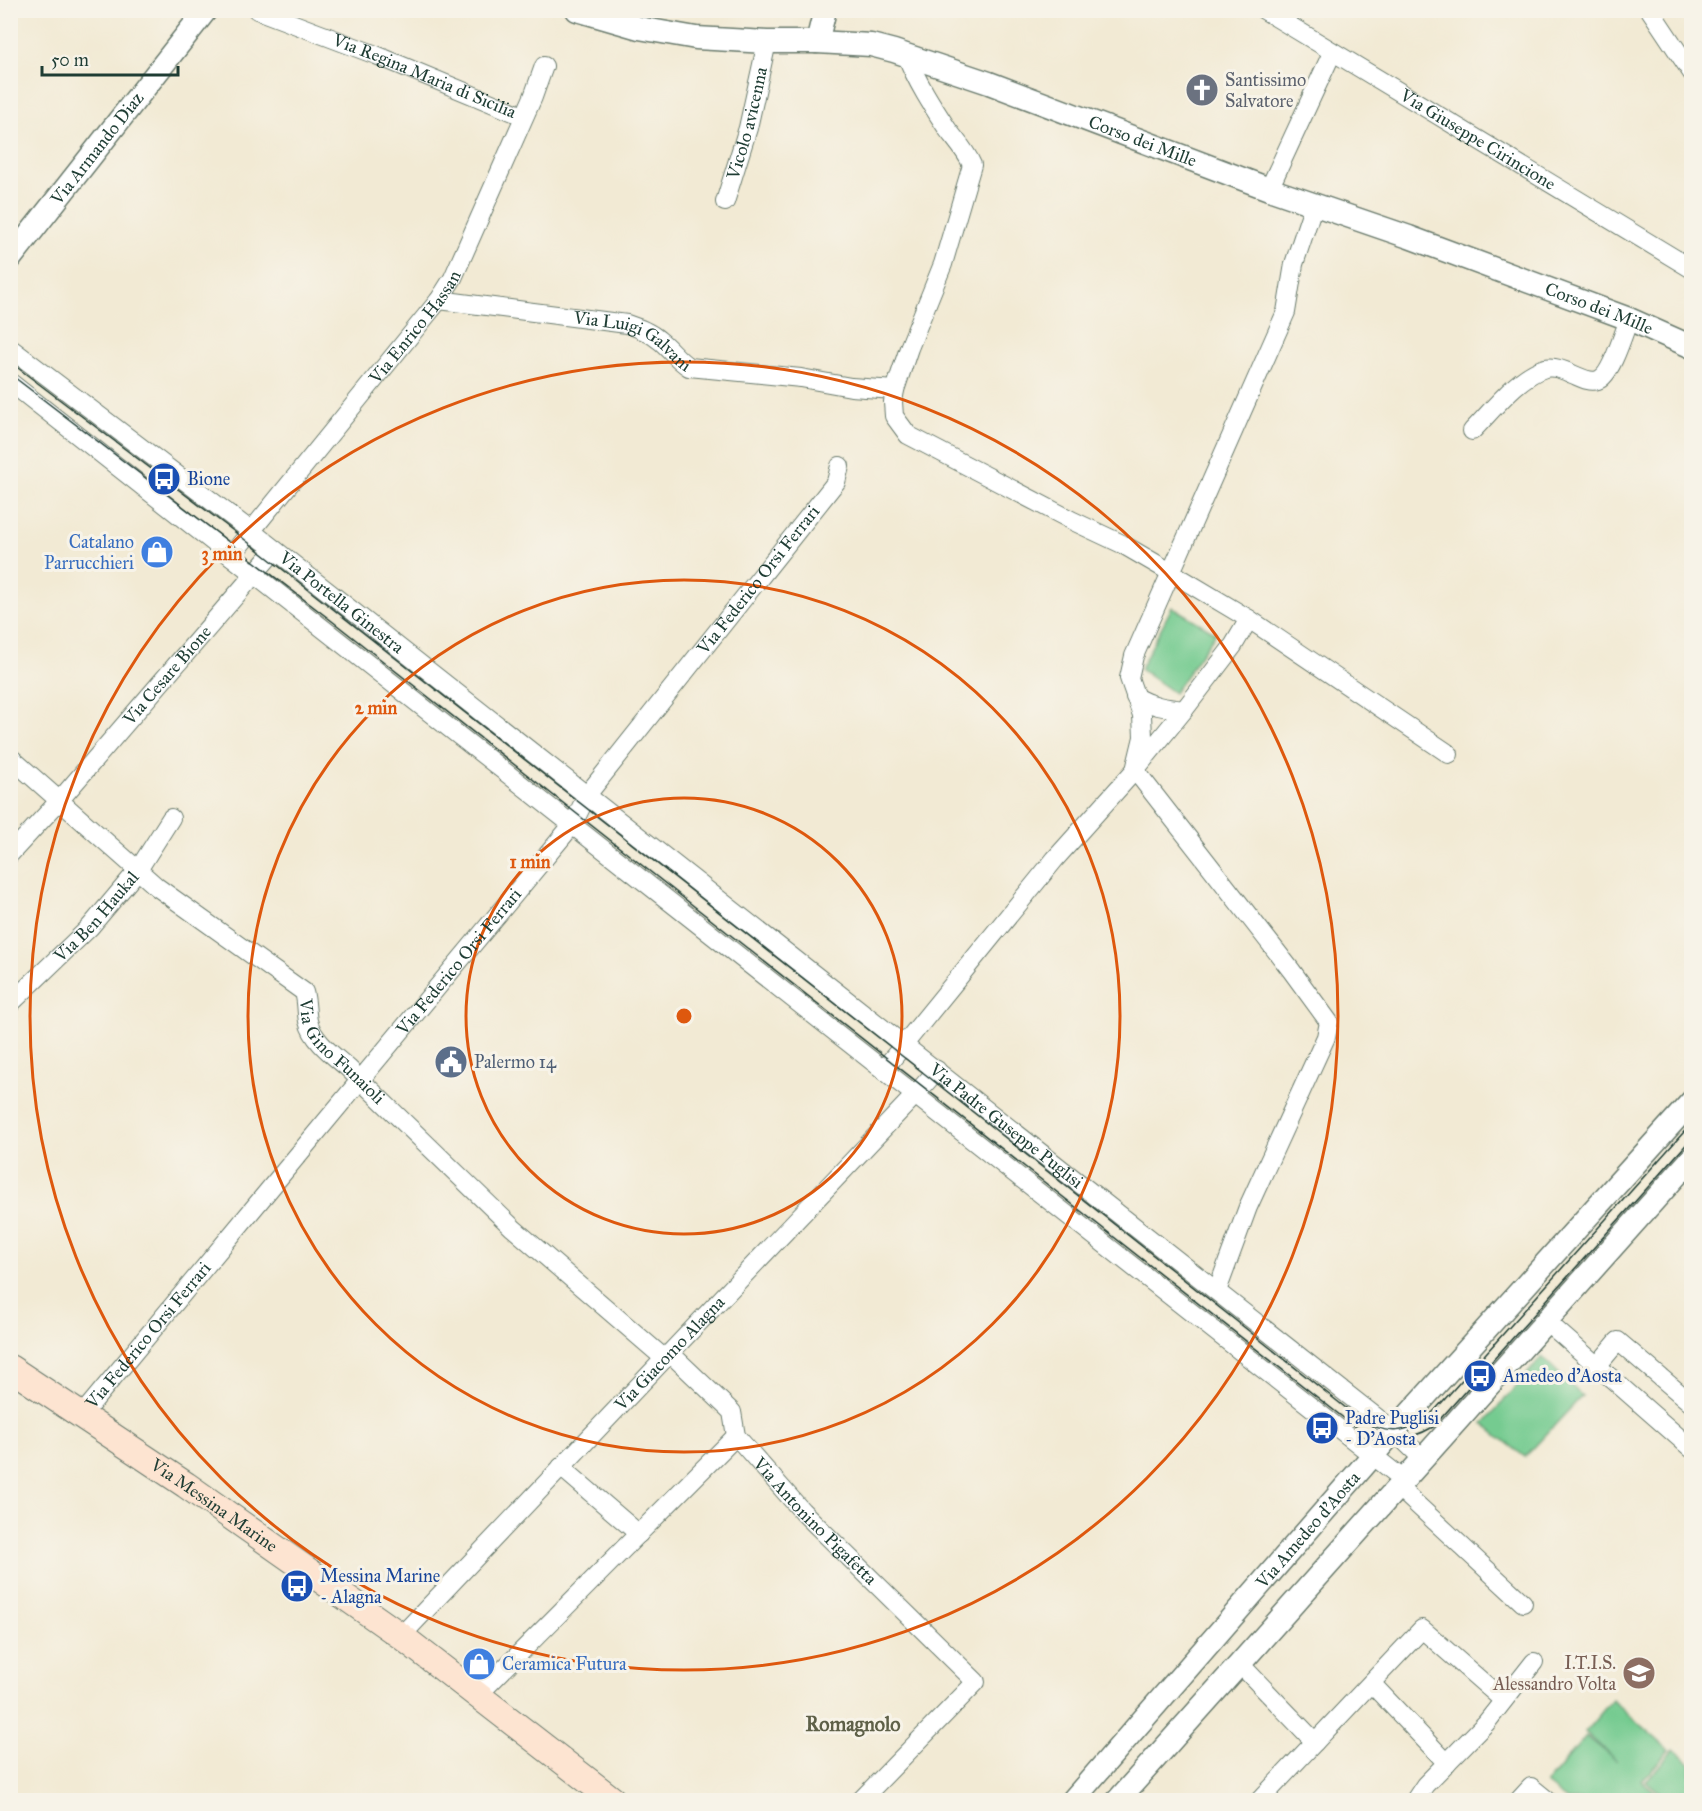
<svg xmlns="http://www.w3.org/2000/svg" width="1702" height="1811" font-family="'IM FELL Great Primer',serif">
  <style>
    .green { fill: #74cb90; stroke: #4a8462; stroke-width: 1.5 }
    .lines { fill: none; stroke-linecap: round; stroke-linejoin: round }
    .minor-casing { stroke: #697a6c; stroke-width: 20 }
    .tertiary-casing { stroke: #697a6c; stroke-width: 25 }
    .secondary-casing { stroke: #697a6c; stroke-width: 28 }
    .minor { stroke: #fff; stroke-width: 18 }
    .tertiary { stroke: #fff; stroke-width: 22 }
    .secondary { stroke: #fde4d1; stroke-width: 26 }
    .tram { stroke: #1f3d34; stroke-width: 1.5 }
    .ring { fill: none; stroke: #de580e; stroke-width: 3 }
    .labels { text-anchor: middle; stroke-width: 6; stroke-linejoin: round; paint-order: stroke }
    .street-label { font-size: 18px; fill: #1f3d34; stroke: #f7f3e8 }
    .worship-label { font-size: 18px; fill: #5b616d; stroke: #f7f3e8; text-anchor: start }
    .transit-label { font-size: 18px; fill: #164399; stroke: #f7f3e8; text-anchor: start }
    .shop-label { font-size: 18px; fill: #366cbe; stroke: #f7f3e8; text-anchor: end }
    .service-label { font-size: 18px; fill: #4e5e75; stroke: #f7f3e8; text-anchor: start }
    .education-label { font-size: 18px; fill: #785e54; stroke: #f7f3e8; text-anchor: end }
    .neighbourhood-label { font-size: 20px; font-weight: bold; fill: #5e6048; stroke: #f7f3e8 }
    .centre { fill: #de580e; stroke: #f7f3e8; stroke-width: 3 }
    .ring-label { font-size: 18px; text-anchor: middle; font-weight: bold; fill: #de580e; stroke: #f7f3e8; stroke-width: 6; stroke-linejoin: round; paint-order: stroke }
  </style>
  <rect width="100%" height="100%" fill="#f7f3e8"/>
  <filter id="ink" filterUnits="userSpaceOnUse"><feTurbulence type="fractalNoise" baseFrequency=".0167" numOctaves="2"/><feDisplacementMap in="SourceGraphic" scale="12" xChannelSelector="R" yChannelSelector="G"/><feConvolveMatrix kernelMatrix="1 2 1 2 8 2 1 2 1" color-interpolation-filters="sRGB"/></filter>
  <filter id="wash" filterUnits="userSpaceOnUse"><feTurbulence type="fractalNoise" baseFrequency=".008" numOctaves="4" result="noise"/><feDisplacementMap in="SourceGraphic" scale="24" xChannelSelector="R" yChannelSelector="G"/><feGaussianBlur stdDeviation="1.35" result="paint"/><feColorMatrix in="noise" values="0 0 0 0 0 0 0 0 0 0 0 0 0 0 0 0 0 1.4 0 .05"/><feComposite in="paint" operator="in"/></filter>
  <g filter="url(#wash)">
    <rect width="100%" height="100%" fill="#f2ead4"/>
    <g class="green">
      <polygon points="1172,607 1216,633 1174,693 1140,669"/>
      <polygon points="1542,1357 1582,1396 1525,1457 1483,1424"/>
      <polygon points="1612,1700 1669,1750 1642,1781 1665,1800 1567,1800 1546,1784 1586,1736 1617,1761 1585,1732"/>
      <polygon points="1674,1749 1691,1764 1691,1800 1669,1800 1646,1781"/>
    </g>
  </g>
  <g filter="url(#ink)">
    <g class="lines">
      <g class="minor-casing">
        <g id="minor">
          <path id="s1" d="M 257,10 L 376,55 L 523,116"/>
          <path id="s2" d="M 1264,10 L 1692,269"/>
          <polyline points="1650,10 1692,73"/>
          <path d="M 907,56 C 916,81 933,107 948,130 C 957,142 966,151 972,165 L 943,264 L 909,348 L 895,390 L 893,402 L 894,416 L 908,435 L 1073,521 L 1122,544 L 1172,573 L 1249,619 L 1449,754"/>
          <polyline points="1269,189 1332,53"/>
          <path id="s3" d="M 725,202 L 748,128 L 767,42"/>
          <path id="s4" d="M 439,300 L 627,324 C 639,328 650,332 659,340 C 670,348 677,360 689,367 L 801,378 L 851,387 L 895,390"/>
          <path id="s5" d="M 10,348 L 251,531 L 1394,1431 L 1423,1459"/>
          <polyline points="10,382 1404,1480"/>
          <path d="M 1472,431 C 1492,411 1518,376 1545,368 C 1554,366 1564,370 1572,374 C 1580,377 1589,383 1598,380 C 1611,376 1624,332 1629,319"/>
          <path id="s6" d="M 231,556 L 439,300 L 453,278 L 533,97 L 544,66"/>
          <path d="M 1135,697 C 1151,706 1166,708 1184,710"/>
          <path id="s7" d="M 10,757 L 157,887 L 304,992 C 307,1002 306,1011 308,1021 C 313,1041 333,1055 348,1068 L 513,1228 L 665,1359"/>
          <polyline points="1135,770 1291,970 1329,1022 1326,1037 1248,1207 1217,1291"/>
          <polyline points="1135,770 1143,737 1142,715 1129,678 1134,656 1286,312 1294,264 1314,204"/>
          <path id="s8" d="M 10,854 L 59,801 L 275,550"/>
          <path id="s9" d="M 10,1004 L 90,927 L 138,870 L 171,818"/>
          <polyline points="884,1069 1055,859 1135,770 1184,710 1233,646 1249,619"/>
          <polyline points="1546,1321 1692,1449"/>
          <path id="s10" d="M 670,1353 L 732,1412 L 736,1436 L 802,1511 L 976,1682 L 861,1800"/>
          <polyline points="1597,1366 1618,1341 1692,1404"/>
          <path id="s11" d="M 81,1416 L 573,824 L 587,795 L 836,482 L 840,466"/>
          <polyline points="561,1467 639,1534"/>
          <polyline points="1398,1487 1523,1603"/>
          <path id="s12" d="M 401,1636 L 916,1094 L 937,1070"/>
          <polyline points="1240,1664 1315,1742"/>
          <polyline points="1371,1683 1447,1763"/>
          <polyline points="478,1695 736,1436"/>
          <polyline points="1260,1800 1422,1629 1503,1700"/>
          <polyline points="1415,1800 1425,1785 1486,1723 1534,1662"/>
          <polyline points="1519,1800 1531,1787 1547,1800"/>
        </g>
      </g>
      <g class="tertiary-casing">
        <g id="tertiary">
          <path id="s13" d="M 577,10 L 639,28 L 696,38 L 767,42 L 817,42 L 871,45 L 894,51 L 989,83 L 1269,189 L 1409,237 L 1629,319 L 1692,347"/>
          <polyline points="817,42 825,10"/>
          <path id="s14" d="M 10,259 L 206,10"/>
          <path id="s15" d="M 1073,1800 L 1394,1431 L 1692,1101"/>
          <polyline points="1118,1800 1692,1158"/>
        </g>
      </g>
      <g class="secondary-casing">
        <g id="secondary">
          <path id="s16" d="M 10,1368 L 186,1485 L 401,1636 L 613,1800"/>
        </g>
      </g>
      <use href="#minor" class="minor"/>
      <use href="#tertiary" class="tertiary"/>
      <use href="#secondary" class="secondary"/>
      <g class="tram">
        <path d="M 10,362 L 244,539 L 930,1078 L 1356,1416 C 1386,1437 1408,1436 1435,1410 L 1692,1123"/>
        <path d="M 10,374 L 332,621 L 1350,1423 C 1377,1443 1404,1444 1433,1427 L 1692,1138"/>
      </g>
    </g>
  </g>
  <g class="ring">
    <circle cx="684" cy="1016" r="218"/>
    <circle cx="684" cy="1016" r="436"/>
    <circle cx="684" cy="1016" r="654"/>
  </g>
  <defs>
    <g id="church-disc" transform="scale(1.725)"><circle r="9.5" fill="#6b7280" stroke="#f7f3e8"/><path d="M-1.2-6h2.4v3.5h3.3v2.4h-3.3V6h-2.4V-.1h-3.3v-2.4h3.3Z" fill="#fff"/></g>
    <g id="bus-disc" transform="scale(1.725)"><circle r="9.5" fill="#1a4fb4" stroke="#f7f3e8"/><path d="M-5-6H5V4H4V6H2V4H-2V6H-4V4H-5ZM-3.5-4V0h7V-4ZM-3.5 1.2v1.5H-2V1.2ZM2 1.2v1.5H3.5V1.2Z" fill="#fff"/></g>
    <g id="shop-disc" transform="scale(1.725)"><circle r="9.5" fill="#3f7fe0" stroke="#f7f3e8"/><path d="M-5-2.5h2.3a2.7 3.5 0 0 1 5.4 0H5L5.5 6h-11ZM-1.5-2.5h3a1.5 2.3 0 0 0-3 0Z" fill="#fff"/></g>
    <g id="civic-disc" transform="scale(1.725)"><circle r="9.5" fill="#5c6f8a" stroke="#f7f3e8"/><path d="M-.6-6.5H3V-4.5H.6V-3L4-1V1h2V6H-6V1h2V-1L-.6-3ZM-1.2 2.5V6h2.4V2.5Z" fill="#fff"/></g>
    <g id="university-disc" transform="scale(1.725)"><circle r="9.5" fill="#8d6e63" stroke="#f7f3e8"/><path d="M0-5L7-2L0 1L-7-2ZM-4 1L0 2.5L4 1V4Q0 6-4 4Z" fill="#fff"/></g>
  </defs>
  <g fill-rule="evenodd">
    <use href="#church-disc" x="1202" y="90"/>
    <use href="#bus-disc" x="164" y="479"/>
    <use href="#shop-disc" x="157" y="552"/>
    <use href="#civic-disc" x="451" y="1062"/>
    <use href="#bus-disc" x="1480" y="1376"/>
    <use href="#bus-disc" x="1322" y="1428"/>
    <use href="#bus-disc" x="297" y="1586"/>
    <use href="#shop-disc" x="479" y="1664"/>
    <use href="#university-disc" x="1639" y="1673"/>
  </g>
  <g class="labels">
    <g class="street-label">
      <text dy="6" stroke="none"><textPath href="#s1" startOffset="180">Via Regina Maria di Sicilia</textPath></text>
      <text dy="6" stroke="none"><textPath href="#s3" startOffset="82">Vicolo avicenna</textPath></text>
      <text dy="6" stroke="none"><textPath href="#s2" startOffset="250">Via Giuseppe Cirincione</textPath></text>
      <text dy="6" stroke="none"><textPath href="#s13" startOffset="586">Corso dei Mille</textPath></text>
      <text dy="6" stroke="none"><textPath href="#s14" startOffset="141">Via Armando Diaz</textPath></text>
      <text dy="6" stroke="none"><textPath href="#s13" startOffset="1072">Corso dei Mille</textPath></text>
      <text dy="6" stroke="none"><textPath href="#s6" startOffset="294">Via Enrico Hassan</textPath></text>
      <text dy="6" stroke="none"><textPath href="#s4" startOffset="201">Via Luigi Galvani</textPath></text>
      <text dy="6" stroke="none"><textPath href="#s11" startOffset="1077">Via Federico Orsi Ferrari</textPath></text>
      <text dy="6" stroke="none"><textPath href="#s5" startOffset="418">Via Portella Ginestra</textPath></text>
      <text dy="6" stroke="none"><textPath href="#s8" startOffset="238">Via Cesare Bione</textPath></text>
      <text dy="6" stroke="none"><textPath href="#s9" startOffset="123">Via Ben Haukal</textPath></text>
      <text dy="6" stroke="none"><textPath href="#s11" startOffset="591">Via Federico Orsi Ferrari</textPath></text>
      <text dy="6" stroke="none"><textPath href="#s7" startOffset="450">Via Gino Funaioli</textPath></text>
      <text dy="6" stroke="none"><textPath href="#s5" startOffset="1264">Via Padre Guseppe Puglisi</textPath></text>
      <text dy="6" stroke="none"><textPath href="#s11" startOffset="105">Via Federico Orsi Ferrari</textPath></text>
      <text dy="6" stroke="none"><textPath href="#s12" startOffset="390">Via Giacomo Alagna</textPath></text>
      <text dy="6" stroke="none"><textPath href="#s16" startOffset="246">Via Messina Marine</textPath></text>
      <text dy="6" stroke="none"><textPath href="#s10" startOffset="226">Via Antonino Pigafetta</textPath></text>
      <text dy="6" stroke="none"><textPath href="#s15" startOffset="358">Via Amedeo d'Aosta</textPath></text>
    </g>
    <g class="worship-label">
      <text x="1225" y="86">Santissimo<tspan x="1225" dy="21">Salvatore</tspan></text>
    </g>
    <g class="transit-label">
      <text x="187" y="485">Bione</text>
      <text x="1503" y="1382">Amedeo d'Aosta</text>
      <text x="1345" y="1424">Padre Puglisi<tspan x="1345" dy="21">- D'Aosta</tspan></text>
      <text x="320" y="1582">Messina Marine<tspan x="320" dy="21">- Alagna</tspan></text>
    </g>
    <g class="shop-label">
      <text x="134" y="548">Catalano<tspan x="134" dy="21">Parrucchieri</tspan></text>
      <text x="502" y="1670" text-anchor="start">Ceramica Futura</text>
    </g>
    <g class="service-label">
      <text x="474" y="1068">Palermo 14</text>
    </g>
    <g class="education-label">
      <text x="1616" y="1669">I.T.I.S.<tspan x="1616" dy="21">Alessandro Volta</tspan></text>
    </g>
    <g class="neighbourhood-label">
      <text x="853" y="1731">Romagnolo</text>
    </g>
  </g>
  <circle cx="684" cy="1016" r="9" class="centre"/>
  <g class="ring-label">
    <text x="222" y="560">3 min</text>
    <text x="376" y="714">2 min</text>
    <text x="530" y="868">1 min</text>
  </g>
  <rect width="1702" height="1811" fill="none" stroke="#f7f3e8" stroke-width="36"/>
  <path d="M42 66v9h136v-9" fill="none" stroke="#1f3d34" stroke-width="3"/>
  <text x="51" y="66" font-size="18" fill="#1f3d34" stroke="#f7f3e8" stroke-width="4.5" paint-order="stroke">50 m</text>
</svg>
